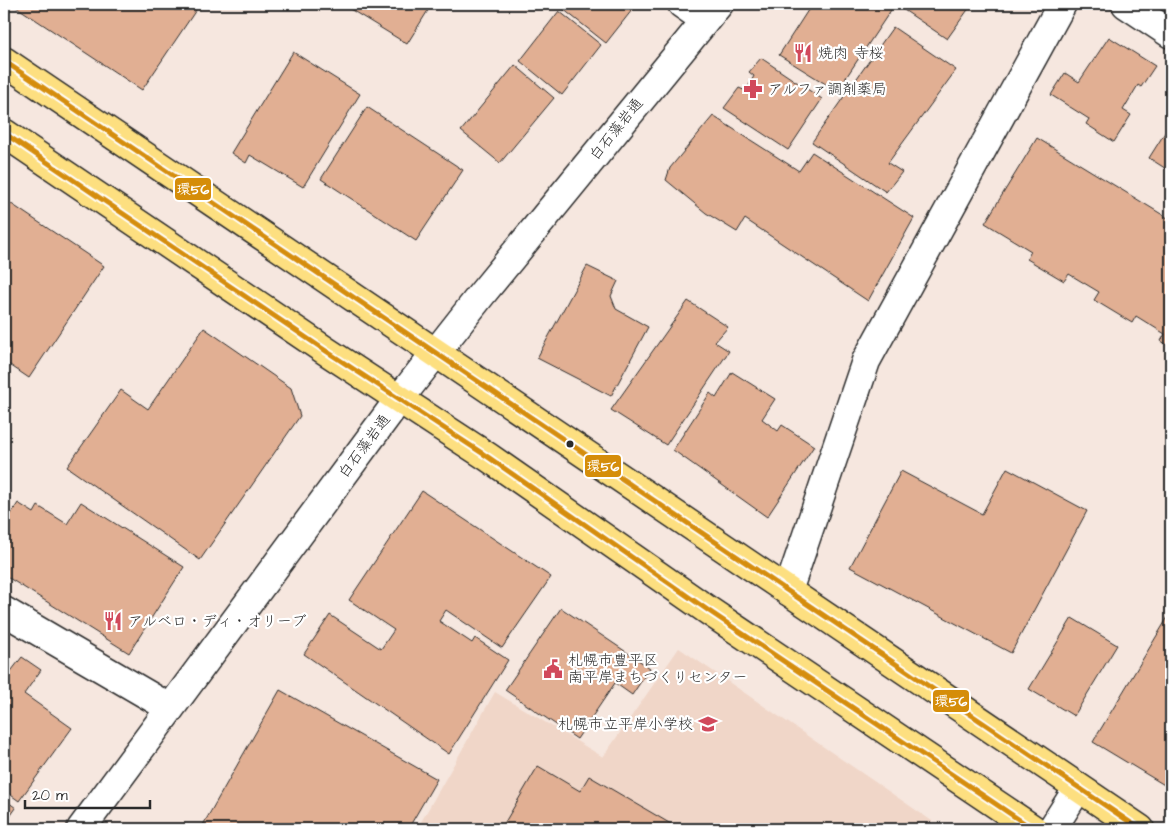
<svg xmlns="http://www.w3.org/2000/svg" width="1175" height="833" font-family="'Architects Daughter','Klee One',sans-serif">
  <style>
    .built { fill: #f0d6c8 }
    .building { fill: #e1af93; stroke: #2b2b2b }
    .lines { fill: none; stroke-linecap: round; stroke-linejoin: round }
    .street-casing { stroke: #2b2b2b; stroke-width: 31 }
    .secondary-casing { stroke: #2b2b2b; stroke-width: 31 }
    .highway-casing { stroke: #2b2b2b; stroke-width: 31 }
    .street { stroke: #fff; stroke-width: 28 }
    .secondary { stroke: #fff; stroke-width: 28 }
    .highway { stroke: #fddf80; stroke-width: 28 }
    .bus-1-casing { stroke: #fff; stroke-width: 9 }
    .bus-1 { stroke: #d58d09; stroke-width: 5 }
    .bus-dot { fill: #2b2b2b; stroke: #fff; stroke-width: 2 }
    .labels { text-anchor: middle; stroke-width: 4.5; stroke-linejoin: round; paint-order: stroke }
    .poi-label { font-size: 15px; fill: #2b2b2b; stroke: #fff; text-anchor: start }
    .street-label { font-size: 15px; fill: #2b2b2b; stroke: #fff }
    .line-badge { stroke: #fff; stroke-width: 2 }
    .badge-label { font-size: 14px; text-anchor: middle; font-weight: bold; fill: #fff }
  </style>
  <rect width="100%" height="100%" fill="#f6e7df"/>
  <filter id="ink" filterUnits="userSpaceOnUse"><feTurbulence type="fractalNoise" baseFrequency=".02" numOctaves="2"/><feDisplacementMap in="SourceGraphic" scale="10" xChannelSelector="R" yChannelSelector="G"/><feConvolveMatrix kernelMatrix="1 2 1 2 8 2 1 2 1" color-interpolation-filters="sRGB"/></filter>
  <g filter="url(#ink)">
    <polygon class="built" points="679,648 932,821 926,829 417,829 495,692 603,757"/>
    <g class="building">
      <polygon points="12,4 200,4 142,90"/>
      <polygon points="353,4 432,4 407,44 350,9"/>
      <polygon points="567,4 635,4 636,5 606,43 563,9"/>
      <polygon points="812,4 972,4 947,39 895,4 837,91 779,55"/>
      <polygon points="559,11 601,45 562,95 520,61"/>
      <polygon points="893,27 956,70 888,163 902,172 886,192 812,142"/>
      <polygon points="1109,37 1155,66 1141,87 1138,85 1123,110 1131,115 1114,142 1086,124 1089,119 1051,95 1065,73 1079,82"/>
      <polygon points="293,52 360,94 303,187 250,155 246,163 231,153"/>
      <polygon points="761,58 822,99 788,150 724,108 739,88 746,91 754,76 749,72"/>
      <polygon points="515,65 554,98 500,163 461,131"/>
      <polygon points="367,107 463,170 416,241 321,179"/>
      <polygon points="713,116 799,171 812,152 914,218 868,301 745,219 737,232 706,213 666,180 670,168"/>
      <polygon points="1171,123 1171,172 1149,158"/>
      <polygon points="1037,138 1171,220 1171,347 1161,341 1165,334 1136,316 1132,323 1094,300 1099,292 1069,274 1064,281 1027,259 1031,251 985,223"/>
      <polygon points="4,199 104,266 29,378 4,361"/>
      <polygon points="587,266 618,281 611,296 616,309 648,327 611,396 537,358"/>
      <polygon points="688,301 728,327 715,342 729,351 666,445 611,410"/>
      <polygon points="204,328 291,388 300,416 200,560 67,467 121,390 148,409"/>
      <polygon points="732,372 775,399 762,419 778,431 782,425 814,446 767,517 673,450 710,393 716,398"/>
      <polygon points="1007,468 1087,511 1011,653 850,567 901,471 982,514"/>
      <polygon points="422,491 551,577 502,648 446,610 439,621 472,643 475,638 508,660 449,754 304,654 330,615 381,649 394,630 349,600"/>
      <polygon points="81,502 184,567 129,653 4,575 4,525 18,503 34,513 38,506 67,524"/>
      <polygon points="561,608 650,668 632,695 615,683 577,739 505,690"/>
      <polygon points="1171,612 1171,789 1093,742"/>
      <polygon points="1072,618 1117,645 1074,716 1029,689"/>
      <polygon points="22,657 41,670 24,694 72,728 19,801 4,790 4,678 5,679"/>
      <polygon points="280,690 437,779 408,829 210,829 203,825"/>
      <polygon points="538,766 580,791 589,776 676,827 675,829 501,829"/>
      <polygon points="4,799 16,808 4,825"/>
    </g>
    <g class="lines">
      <g class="street-casing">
        <g id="street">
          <polyline points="682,4 705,20"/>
          <polyline points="1126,4 1171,34"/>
          <polyline points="788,591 866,361 1062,4"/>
          <polyline points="4,611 170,708"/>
          <polyline points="1052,829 1078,788"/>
        </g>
      </g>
      <g class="secondary-casing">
        <polyline id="secondary" points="81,829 400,398 481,295 719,4"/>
      </g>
      <g class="highway-casing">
        <g id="highway">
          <polyline points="4,61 1140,829"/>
          <polyline points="4,133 326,351 488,457 709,611 1033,829"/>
        </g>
      </g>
      <use href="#street" class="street"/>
      <use href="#secondary" class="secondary"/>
      <use href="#highway" class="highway"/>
      <g class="bus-1-casing">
        <g id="bus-1">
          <polyline points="4,61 1140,829"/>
          <polyline points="4,133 326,351 488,457 709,611 1033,829"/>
        </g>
      </g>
      <use href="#bus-1" class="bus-1"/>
    </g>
  </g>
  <defs>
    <g id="restaurant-bare" transform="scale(1.5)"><path d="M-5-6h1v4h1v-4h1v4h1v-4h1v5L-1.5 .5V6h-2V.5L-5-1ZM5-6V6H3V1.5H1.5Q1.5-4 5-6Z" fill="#d1495b" stroke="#fff" stroke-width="2.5" paint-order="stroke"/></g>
    <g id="pharmacy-bare" transform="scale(1.5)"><path d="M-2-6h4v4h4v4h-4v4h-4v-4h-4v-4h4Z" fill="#d1495b" stroke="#fff" stroke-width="2.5" paint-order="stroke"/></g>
    <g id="civic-bare" transform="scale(1.5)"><path d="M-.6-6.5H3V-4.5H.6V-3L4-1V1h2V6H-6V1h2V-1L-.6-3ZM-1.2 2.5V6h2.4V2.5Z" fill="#d1495b" stroke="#fff" stroke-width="2.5" paint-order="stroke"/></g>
    <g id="school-bare" transform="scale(1.5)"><path d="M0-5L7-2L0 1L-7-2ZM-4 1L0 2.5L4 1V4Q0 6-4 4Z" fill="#d1495b" stroke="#fff" stroke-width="2.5" paint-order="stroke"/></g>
  </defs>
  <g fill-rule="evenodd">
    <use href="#restaurant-bare" x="803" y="53"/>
    <use href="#pharmacy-bare" x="753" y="89"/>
    <use href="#restaurant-bare" x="113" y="621"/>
    <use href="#civic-bare" x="553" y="669"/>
    <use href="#school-bare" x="708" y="724"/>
  </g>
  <circle class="bus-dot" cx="570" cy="444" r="4.5"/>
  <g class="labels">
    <g class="poi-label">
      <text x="818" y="58">焼肉 寺桜</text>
      <text x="768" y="94">アルファ調剤薬局</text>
      <text x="128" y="626">アルベロ・ディ・オリーブ</text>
      <text x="568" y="665">札幌市豊平区<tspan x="568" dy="17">南平岸まちづくりセンター</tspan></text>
      <text x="693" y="729" text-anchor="end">札幌市立平岸小学校</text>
    </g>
    <g class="street-label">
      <text transform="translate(616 129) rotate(-51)" y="5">白石藻岩通</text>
      <text transform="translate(364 446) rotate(-53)" y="5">白石藻岩通</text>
    </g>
  </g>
  <g class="line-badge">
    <rect x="174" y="177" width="38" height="24" rx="5" fill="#d58d09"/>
    <rect x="584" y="454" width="38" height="24" rx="5" fill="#d58d09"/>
    <rect x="932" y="689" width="38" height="24" rx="5" fill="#d58d09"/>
  </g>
  <g class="badge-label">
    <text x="193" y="194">環56</text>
    <text x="603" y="471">環56</text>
    <text x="951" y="706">環56</text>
  </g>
  <rect width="1175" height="833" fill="none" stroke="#fff" stroke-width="20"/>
  <rect x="10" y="10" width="1155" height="813" fill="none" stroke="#2b2b2b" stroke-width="2" filter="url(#ink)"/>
  <path d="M25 800v8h125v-8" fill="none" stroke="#2b2b2b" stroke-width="2.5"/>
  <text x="32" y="800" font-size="15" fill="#2b2b2b" stroke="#ffffff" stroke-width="4" paint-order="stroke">20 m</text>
</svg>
